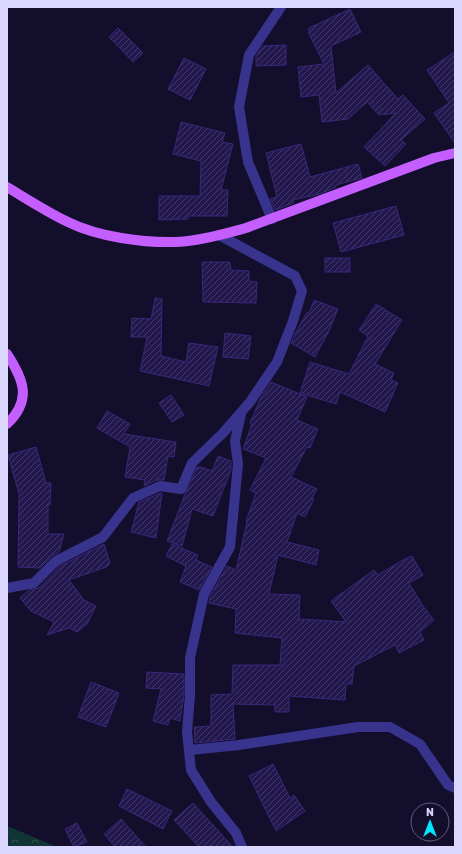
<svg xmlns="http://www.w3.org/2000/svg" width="462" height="854" font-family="Rubik,sans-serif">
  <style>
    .forest { fill: url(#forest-crowns) }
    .building { fill: url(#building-hatch); stroke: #39277c }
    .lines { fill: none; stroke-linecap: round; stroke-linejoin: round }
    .minor { stroke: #38348e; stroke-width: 10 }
    .major { stroke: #c45eff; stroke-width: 10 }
  </style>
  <defs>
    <pattern id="forest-crowns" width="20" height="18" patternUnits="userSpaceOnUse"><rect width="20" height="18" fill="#103534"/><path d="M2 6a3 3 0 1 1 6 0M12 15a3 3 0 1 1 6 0" fill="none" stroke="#325252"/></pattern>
    <pattern id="building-hatch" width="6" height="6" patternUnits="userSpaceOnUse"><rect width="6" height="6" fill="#23184e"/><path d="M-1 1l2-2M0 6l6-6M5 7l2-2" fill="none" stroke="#423969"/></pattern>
  </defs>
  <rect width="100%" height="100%" fill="#130e2b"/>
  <polygon class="forest" points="7,826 57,847 7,847"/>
  <g class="building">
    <polygon points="350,9 361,32 331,46 336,93 368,65 398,99 403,95 425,119 401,140 406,144 385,166 364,147 396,113 379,115 367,102 348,119 322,122 319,95 301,97 298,67 324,64 309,34 309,28"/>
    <polygon points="118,28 143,53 133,62 109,37"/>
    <polygon points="286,45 286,65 256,66 256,56 263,46"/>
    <polygon points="455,52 455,143 434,113 449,103 427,70"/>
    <polygon points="184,58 206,69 190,100 168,89"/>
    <polygon points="181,122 225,133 222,142 233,144 221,190 228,190 227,216 188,216 188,219 159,220 159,196 200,196 201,161 173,154"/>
    <polygon points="301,144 310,177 358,164 362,178 336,185 336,187 320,194 293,200 294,203 275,210 270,199 277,197 266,153"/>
    <polygon points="396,206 404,235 341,252 333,223"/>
    <rect x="325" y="258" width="25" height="14"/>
    <polygon points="202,262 230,262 231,270 249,271 249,281 257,282 256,303 203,302"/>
    <polygon points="155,298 162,299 161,356 186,362 189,343 218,347 209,386 140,371 147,337 131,337 132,318 151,319"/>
    <polygon points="314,300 338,309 329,331 315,357 291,343 295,334 307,312 309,313"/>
    <polygon points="376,304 402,320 375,364 394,373 391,380 398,383 385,412 340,392 336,404 300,393 310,362 349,374 368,336 359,330"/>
    <polygon points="225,333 251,336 248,359 223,357"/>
    <polygon points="271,382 307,397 297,420 318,429 310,448 307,447 291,477 317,489 312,498 314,499 305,517 297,513 287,542 319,550 316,565 278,555 269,594 300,595 299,619 346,622 331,601 374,570 378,575 403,560 412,556 423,575 409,583 423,606 434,620 420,632 424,640 399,653 395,645 354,666 352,684 346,684 345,700 289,696 289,712 275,712 275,705 233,704 235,739 195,743 194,727 211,726 211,695 232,694 233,665 280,665 282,638 235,633 236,609 209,603 210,596 227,566 236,570 247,522 246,521 256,493 250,490 266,458 243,449 252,424 250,423 261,397"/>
    <polygon points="171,395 184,415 172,422 159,403"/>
    <polygon points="107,411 130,424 124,434 176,442 174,457 168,456 164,480 157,480 144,486 145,480 125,477 130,447 97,428"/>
    <polygon points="36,447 46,483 51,483 50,505 48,505 48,534 64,534 59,552 52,556 40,568 18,567 19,494 8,455"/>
    <polygon points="218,456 231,461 231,470 213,516 192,509 182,546 167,541 185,494 197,467 201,467 212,471"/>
    <polygon points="161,493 162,493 156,538 131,532 139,502"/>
    <polygon points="104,544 110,563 106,567 69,580 84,600 96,606 87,624 77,632 69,628 47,635 54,622 31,611 20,598 29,590 39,588 60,566"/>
    <polygon points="172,544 198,555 196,560 212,567 199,590 180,582 186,566 166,556"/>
    <polygon points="147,672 184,674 184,695 180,721 170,718 168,725 153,721 161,689 146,688"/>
    <polygon points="91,682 119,693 106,727 78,717"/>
    <polygon points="273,764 290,798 294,795 305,811 276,831 249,776"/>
    <polygon points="127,789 172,811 163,829 119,806"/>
    <polygon points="193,803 233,847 199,847 174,820"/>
    <polygon points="121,819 146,847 115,847 104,834"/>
    <polygon points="77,823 87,842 74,847 65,829"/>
  </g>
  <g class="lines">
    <g class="minor">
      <polyline points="272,219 248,162 239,107 249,55 281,7"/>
      <polyline points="241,414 235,441 238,464 230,547 204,594 190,658 190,695 187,732 191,770 211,802 236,833 242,847"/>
      <polyline points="7,588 34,583 56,561 103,537 133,498 160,486 181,489 192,463 223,433 250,402 277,362 293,321 302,291 295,276 219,235"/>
      <polyline points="190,750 239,745 358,727 390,727 420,744 448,785 455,788"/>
    </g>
    <g class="major">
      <path d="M 7,187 C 27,199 47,212 68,222 C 98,237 144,243 176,242 C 199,241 224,234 246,228 L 434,158 L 455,153"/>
      <path d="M 7,354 C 24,380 32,400 7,424"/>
    </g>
  </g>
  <rect width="462" height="854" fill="none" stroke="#dcd7ff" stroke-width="16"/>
  <g transform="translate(430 822)"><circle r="19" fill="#130e2b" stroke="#635e80"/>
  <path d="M0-3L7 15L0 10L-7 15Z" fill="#03e5ff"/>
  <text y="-6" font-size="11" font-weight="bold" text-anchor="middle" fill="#dcd7ff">N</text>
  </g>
</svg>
